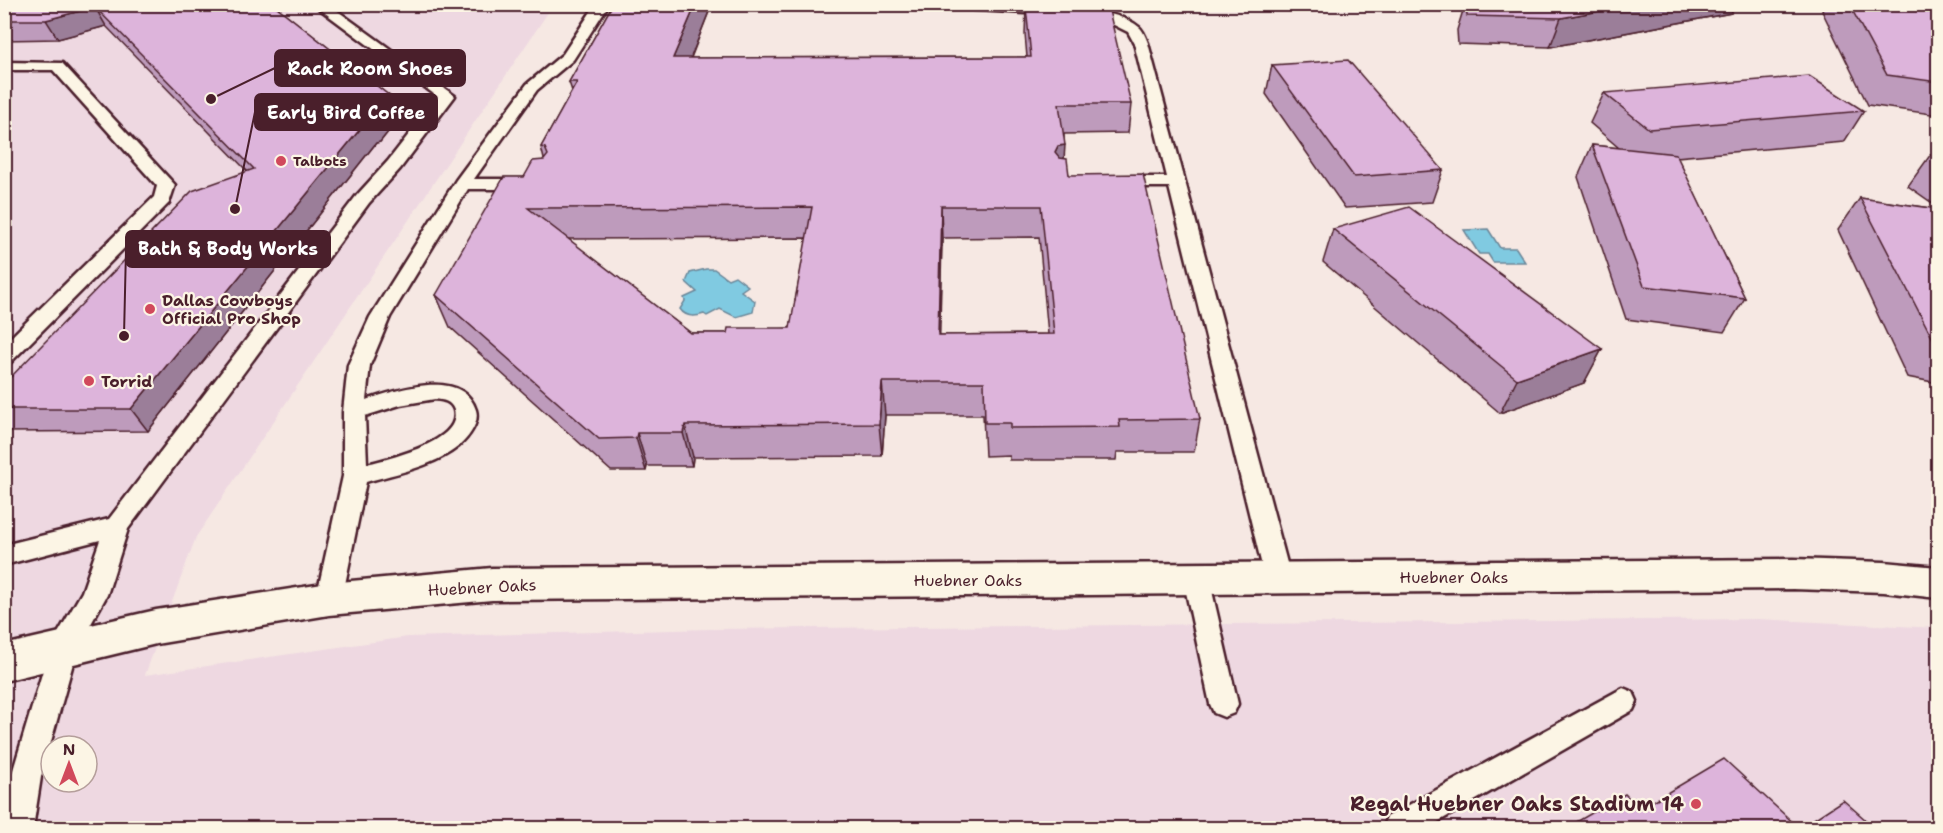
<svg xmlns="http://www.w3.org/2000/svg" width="1943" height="833" font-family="'Shantell Sans',sans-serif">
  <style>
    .built { fill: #eed8e1; fill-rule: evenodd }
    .water { fill: #80cae1; stroke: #6a8698; stroke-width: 1.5 }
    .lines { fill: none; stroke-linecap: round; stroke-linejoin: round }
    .service-casing { stroke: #4a1f2b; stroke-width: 5 }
    .tertiary-casing { stroke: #4a1f2b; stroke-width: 5 }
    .service { fill: #fcf5e5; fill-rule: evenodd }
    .tertiary { fill: #fcf5e5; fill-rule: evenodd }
    .wall { fill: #be9bbc; stroke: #4a1f2b; stroke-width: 1.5; fill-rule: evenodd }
    .shaded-wall { fill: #9b7e99; stroke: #4a1f2b; stroke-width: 1.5 }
    .building { fill: #ddb4db; stroke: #4a1f2b; stroke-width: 1.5; fill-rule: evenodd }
    .poi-dot { fill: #d1495b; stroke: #fcf5e5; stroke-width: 2 }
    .labels { text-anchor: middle; stroke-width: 4.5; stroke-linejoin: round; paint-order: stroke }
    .far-poi-label { font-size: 14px; font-weight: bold; fill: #4a1f2b; stroke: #fcf5e5; text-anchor: start }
    .poi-label { font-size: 16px; font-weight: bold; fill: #4a1f2b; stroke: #fcf5e5; text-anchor: start }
    .street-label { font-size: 16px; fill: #4a1f2b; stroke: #fcf5e5 }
    .near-poi-label { font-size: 20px; font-weight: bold; fill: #4a1f2b; stroke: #fcf5e5; text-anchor: end }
    .leader { fill: none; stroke: #4a1f2b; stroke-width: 2 }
    .callout-dot { fill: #4a1f2b; stroke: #fcf5e5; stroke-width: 2 }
    .callout { fill: #4a1f2b; stroke: #4a1f2b; stroke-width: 2 }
    .callout-label { font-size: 18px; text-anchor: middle; font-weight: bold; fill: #fff }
  </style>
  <rect width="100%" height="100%" fill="#f6e8e3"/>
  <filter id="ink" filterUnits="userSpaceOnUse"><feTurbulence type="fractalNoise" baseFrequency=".0167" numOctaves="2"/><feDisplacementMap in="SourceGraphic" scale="12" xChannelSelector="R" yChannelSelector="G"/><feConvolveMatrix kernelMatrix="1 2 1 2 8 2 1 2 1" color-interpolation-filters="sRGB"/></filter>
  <g filter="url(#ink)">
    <path class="built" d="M 5,5 L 553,5 L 196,537 L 145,675 L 408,637 L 710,629 L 1758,619 L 1938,628 L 1938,828 L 5,828 ZM 51,746 L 87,746 L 87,782 L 51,782 Z"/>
    <g class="water">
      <polygon points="1488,229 1500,248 1516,248 1525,262 1493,262 1488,254 1479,254 1464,230"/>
      <path d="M 706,269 L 714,269 L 728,279 L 735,276 L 748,286 L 741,291 L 755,301 L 753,312 L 736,317 L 720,309 L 707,316 L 704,314 C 695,317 686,318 680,309 L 685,301 L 684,298 L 697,292 L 686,282 L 690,273 Z"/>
    </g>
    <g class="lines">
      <g class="service-casing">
        <g id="service">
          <polygon points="313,4 328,4 455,96 400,169 369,203 128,529 107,595 77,649 41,777 33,828 4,828 4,810 11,777 50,647 82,592 100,540 4,565 4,545 109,519 357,195 388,161 438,97"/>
          <path d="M 596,4 L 609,4 L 573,60 L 537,90 L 474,179 L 529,179 L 535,180 L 538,184 L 535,188 L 529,189 L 468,189 L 390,317 L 370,365 L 366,400 C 397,390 462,367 476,410 C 480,423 468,438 459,446 C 433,467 397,473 366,482 L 342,599 L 338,607 L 329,610 L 320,607 L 316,599 L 343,476 L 343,412 L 348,365 L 370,317 L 456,180 L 527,84 L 563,54 ZM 435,399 C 443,400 451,401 454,410 C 463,442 387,459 367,464 L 365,416 L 400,405 Z"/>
          <path d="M 942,4 C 984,4 1109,0 1139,27 C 1143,30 1146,38 1148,43 L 1291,578 L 1287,585 L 1278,588 L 1269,585 L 1265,578 L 1169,187 L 1113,187 L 1107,186 L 1104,182 L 1107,178 L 1113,177 L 1167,177 L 1134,43 L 1128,32 L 1100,18 L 948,8 Z"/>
          <polygon points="4,62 62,63 175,185 169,203 11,362 4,364 4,344 154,197 157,186 53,70 4,70"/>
          <polygon points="1196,568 1205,571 1209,578 1238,704 1234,713 1224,717 1214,713 1210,704 1183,578 1187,571"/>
          <polygon points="1623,688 1633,692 1637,701 1633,710 1427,828 1382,828 1387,817"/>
        </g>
      </g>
      <g class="tertiary-casing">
        <polygon id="tertiary" points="1793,559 1884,562 1938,567 1938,598 1884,592 1793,589 492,600 329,615 156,644 4,681 4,645 156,610 329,583 492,568"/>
      </g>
      <use href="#service" class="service"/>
      <use href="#tertiary" class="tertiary"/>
    </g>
    <g class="wall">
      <polygon points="4,4 273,4 391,97 400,117 380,142 376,143 148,431 4,432 4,384 247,171 106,26 58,39 4,40"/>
      <path d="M 613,4 L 712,4 L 691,58 L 1027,57 L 1025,34 L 1026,7 L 1131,104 L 1128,133 L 1064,134 L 1064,158 L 1069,175 L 1200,419 L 1194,452 L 1117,452 L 1116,460 L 1009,460 L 1009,455 L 985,456 L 983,415 L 885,415 L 882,456 L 693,457 L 692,466 L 647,466 L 646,471 L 611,471 L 450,327 L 436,295 L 524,177 L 544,159 L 541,147 L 572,91 L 569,82 ZM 1039,237 L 1048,334 L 939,335 L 942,238 ZM 807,238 L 790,328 L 727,333 L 691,333 L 568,239 Z"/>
      <polygon points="1465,4 1735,4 1731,13 1550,47 1458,44 1457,30"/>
      <polygon points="1825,4 1938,4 1938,115 1868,105 1822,11"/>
      <polygon points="1272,65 1443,170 1432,202 1345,208 1266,94"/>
      <polygon points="1604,93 1864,111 1844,142 1677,157 1745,298 1724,332 1626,319 1578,177 1592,145 1619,148 1590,123"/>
      <polygon points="1931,154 1938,154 1938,207 1908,186"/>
      <polygon points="1860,198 1938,209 1938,383 1907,377 1838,230"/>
      <polygon points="1333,229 1602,349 1584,383 1500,413 1323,262"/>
    </g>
    <g class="shaded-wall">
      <polygon points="696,4 712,4 679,87 673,58"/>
      <polygon points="1638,4 1735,4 1731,13 1550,47 1561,18"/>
      <polygon points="1938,5 1938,30 1928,6"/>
      <polygon points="95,7 106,26 58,39 46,20"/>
      <polygon points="391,97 400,117 380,142 376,143 148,431 131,409 366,122"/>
      <polygon points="1065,145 1063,175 1055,152 1058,146"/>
      <polygon points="941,206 942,238 939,368 938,335"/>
      <polygon points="1602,349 1584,383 1500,413 1517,379"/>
      <polygon points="882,382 885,415 882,456 879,424"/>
      <polygon points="685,425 693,457 692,466 683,433"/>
      <polygon points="637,433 647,466 646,471 636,438"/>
    </g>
    <g class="building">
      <polygon points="4,4 273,4 391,97 371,121 366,122 131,409 4,409 4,384 192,191 254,169 95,7 46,20 4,20"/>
      <path d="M 613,4 L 696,4 L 673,58 L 1031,57 L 1026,7 L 1108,6 L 1131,104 L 1059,104 L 1065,145 L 1058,146 L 1055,152 L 1060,158 L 1067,159 L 1069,175 L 1143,174 L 1200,419 L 1119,420 L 1120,427 L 1010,428 L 1010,423 L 985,423 L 984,382 L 882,382 L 879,424 L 685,425 L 683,433 L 637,433 L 636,438 L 599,439 L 436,295 L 504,177 L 524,177 L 533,161 L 544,160 L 548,155 L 545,148 L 541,147 L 577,82 L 569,82 ZM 941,206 L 1041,206 L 1054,334 L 938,335 ZM 812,207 L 790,328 L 728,328 L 727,333 L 691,333 L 528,208 Z"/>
      <polygon points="1466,4 1638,4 1561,18 1467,16"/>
      <polygon points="1849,4 1938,4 1928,6 1938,22 1938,82 1887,75"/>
      <polygon points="1348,60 1443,170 1354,177 1272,65"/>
      <polygon points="1809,76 1864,111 1649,129 1604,93"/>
      <polygon points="1592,145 1676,154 1745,298 1644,286"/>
      <polygon points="1931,154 1938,154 1938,160"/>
      <polygon points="1860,198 1938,209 1938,344 1935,343"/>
      <polygon points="1409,207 1602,349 1517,379 1333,229"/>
      <polygon points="1724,759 1799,828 1566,828 1625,794 1640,809"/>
      <polygon points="1843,800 1875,828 1800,828"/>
    </g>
  </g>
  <g class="poi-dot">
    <circle cx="281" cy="161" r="6"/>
    <circle cx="150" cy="309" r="6"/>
    <circle cx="89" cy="381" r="6"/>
    <circle cx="1696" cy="804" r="6"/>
  </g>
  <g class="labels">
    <g class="far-poi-label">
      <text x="293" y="166">Talbots</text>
    </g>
    <g class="poi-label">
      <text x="162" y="306">Dallas Cowboys<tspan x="162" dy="18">Official Pro Shop</tspan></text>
      <text x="101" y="387">Torrid</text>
    </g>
    <g class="street-label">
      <text x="1454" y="583">Huebner Oaks</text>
      <text x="968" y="586">Huebner Oaks</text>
      <text transform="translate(482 587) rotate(-3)" y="6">Huebner Oaks</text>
    </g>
    <g class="near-poi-label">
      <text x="1684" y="811">Regal Huebner Oaks Stadium 14</text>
    </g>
  </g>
  <path class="leader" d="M211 99L275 68M235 209L255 112M124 336L126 249"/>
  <g class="callout-dot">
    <circle cx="211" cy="99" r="6"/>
    <circle cx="235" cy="209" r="6"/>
    <circle cx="124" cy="336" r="6"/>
  </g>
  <g class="callout">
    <rect x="275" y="50" width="190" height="36" rx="6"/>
    <rect x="255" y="94" width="182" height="36" rx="6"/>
    <rect x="126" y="231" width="204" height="36" rx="6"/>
  </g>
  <g class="callout-label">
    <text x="370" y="75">Rack Room Shoes</text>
    <text x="346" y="119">Early Bird Coffee</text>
    <text x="228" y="255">Bath &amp; Body Works</text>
  </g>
  <rect width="1943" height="833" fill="none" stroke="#fcf5e5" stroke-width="24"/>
  <rect x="12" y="12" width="1919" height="809" fill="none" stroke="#4a1f2b" stroke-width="2" filter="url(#ink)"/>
  <g transform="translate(69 764)"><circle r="28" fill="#fcf5e5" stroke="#b59f9b" stroke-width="1.5"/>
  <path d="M0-4.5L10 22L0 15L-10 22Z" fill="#d1495b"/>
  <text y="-9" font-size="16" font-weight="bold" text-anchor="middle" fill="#4a1f2b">N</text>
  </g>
</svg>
